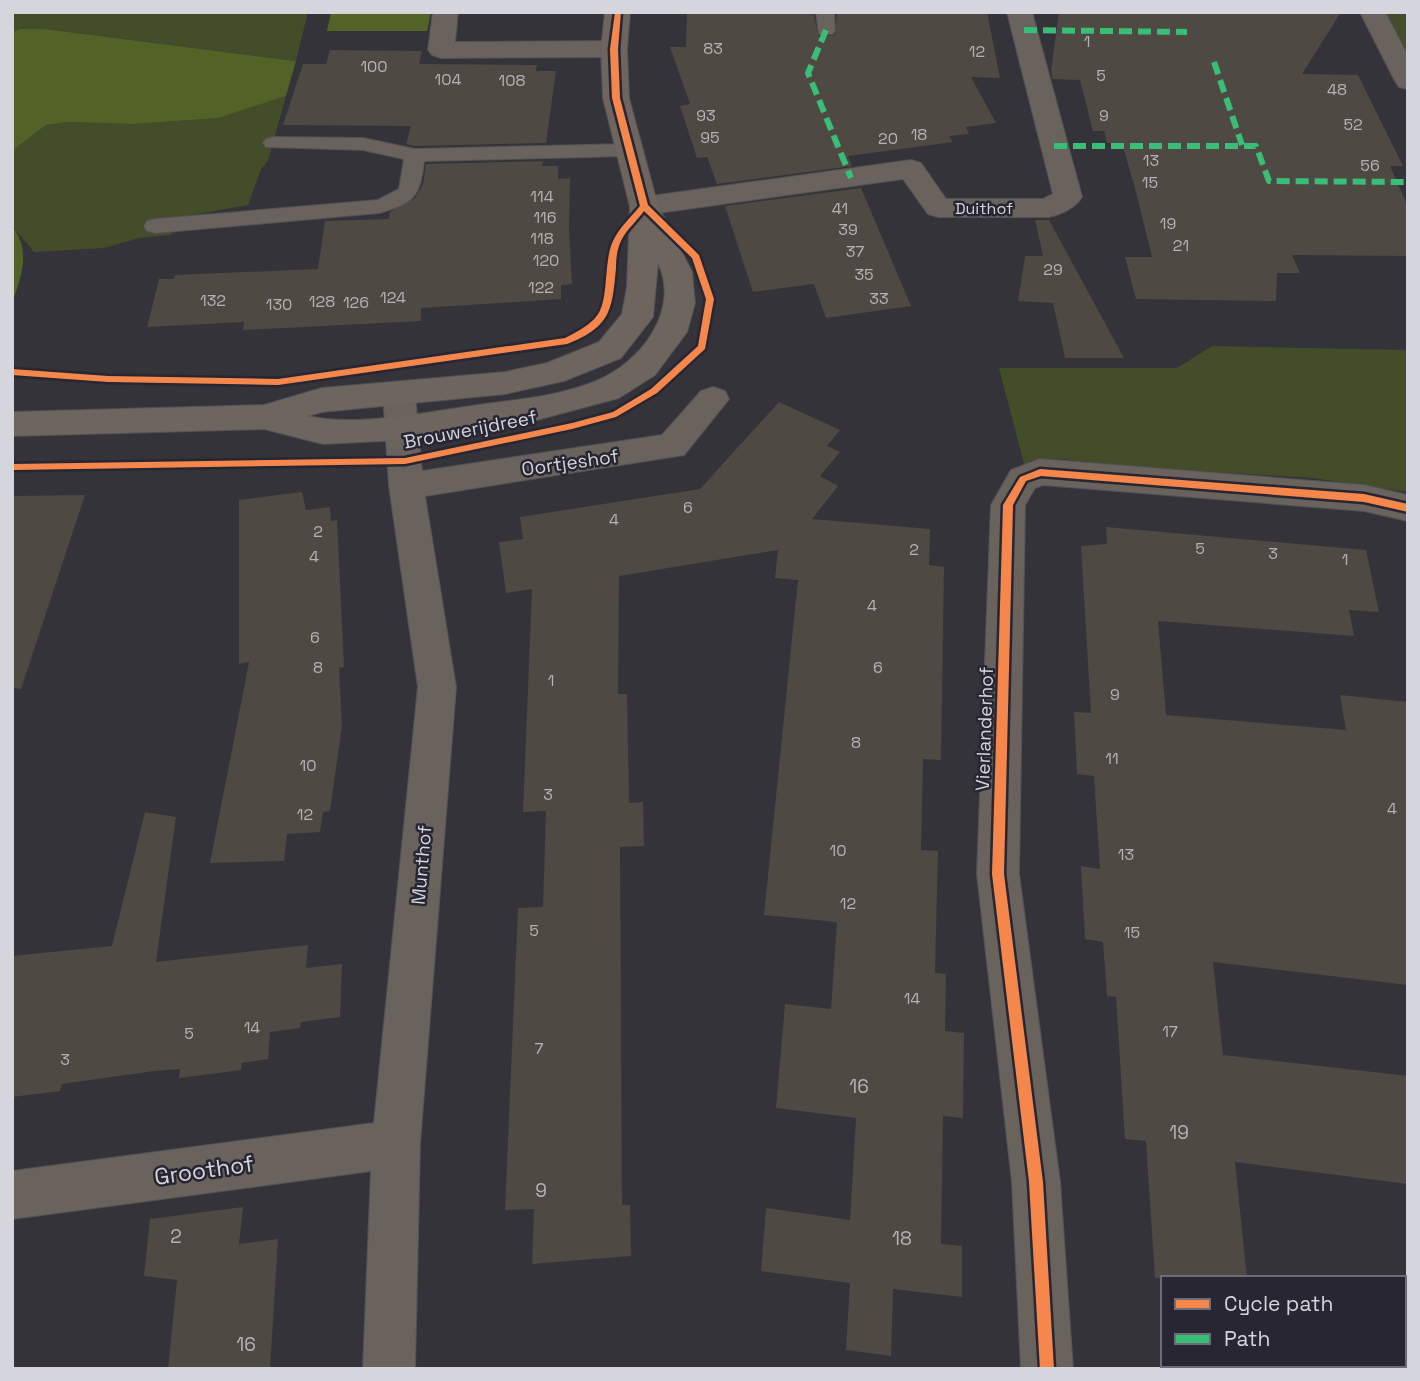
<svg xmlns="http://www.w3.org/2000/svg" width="1420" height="1381" font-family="'Space Grotesk',sans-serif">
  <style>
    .green { fill: #434d29 }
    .forest { fill: #536227 }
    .building { fill: #4f4944 }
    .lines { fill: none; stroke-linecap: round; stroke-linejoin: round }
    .lane-casing { stroke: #515156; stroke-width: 2 }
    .street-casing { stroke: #515156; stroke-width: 2 }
    .secondary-casing { stroke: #515156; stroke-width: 2 }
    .lane { fill: #69625d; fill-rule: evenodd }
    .street { fill: #69625d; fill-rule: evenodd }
    .secondary { fill: #6d655e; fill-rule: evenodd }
    .quiet { stroke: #3abd76; stroke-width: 6; stroke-dasharray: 13 6; stroke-linecap: butt }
    .cycleway-casing { stroke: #272632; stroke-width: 5 }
    .cycleway { fill: #f5874c; fill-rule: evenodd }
    .labels { text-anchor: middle; stroke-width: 5; stroke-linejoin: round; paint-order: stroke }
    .number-label { font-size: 16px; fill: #b4b2b7 }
    .far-street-label { font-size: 16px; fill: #d5d5dd; stroke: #272632 }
    .street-label { font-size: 19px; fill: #d5d5dd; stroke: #272632 }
    .near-number-label { font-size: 19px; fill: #b4b2b7 }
    .near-street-label { font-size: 23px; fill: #d5d5dd; stroke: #272632 }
  </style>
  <rect width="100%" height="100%" fill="#333339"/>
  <g class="green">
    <polygon points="12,12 308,12 296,61 45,29 20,29 12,32"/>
    <polygon points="1385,12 1408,12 1408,55"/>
    <polygon points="286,96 268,161 261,169 248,205 176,218 171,235 139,238 104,248 34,252 12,226 12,151 46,125 68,122 134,124 219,118"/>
    <polygon points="1212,346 1408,350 1408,492 1312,478 1131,467 1062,459 1024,464 999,368 1177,368"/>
  </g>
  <g class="forest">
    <polygon points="331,12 431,12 427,31 327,31"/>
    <polygon points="20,29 45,29 296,61 286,96 219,118 134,124 68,122 46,125 12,151 12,32"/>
    <path d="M 12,226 C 31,250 22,276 12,302 Z"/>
  </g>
  <g class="building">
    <polygon points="687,12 813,12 819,37 835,35 837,12 987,12 1000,78 971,77 996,123 966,127 969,134 949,136 953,142 848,156 852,166 717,184 707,157 697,158 680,106 690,104 670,47 686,47"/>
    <polygon points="1059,12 1341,12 1302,74 1358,75 1403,166 1390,166 1408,207 1408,256 1292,255 1300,273 1277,273 1276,301 1136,299 1125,257 1152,257 1136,192 1122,143 1107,143 1104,131 1093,131 1080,80 1053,79 1051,71"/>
    <polygon points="330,50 422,51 419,64 537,65 536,71 556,71 546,143 415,146 406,144 411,126 283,125 303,64 326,64"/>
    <polygon points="543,161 542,166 558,166 558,179 570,178 569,229 572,284 561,285 561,299 421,308 421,321 243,330 244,322 147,327 159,279 174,279 175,275 318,269 325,221 389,219 390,212 415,198 423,184 426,164"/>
    <polygon points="861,188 911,306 826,318 814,284 753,292 725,206"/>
    <polygon points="1035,220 1049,220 1124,358 1065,358 1053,303 1018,301 1025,256 1043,256"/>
    <polygon points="779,402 840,430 827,446 840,452 820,476 838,486 812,519 930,529 929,565 944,567 941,760 923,759 921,850 938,851 935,973 946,974 945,1031 964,1033 963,1118 943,1116 941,1244 962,1246 962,1297 893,1289 891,1356 846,1350 850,1283 761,1271 766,1208 850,1220 856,1118 776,1108 785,1004 831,1009 837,922 764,915 798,580 775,578 778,550 619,576 618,694 627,694 629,803 643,802 644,846 620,847 622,1205 630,1205 631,1256 532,1264 534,1209 505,1210 518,908 543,907 546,811 523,812 532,589 506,593 499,542 523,539 520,517 700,489"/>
    <polygon points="302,492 306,510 330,507 331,521 337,520 344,667 339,668 342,726 330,811 323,812 320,832 287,834 284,861 210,863 249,662 239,664 239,500"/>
    <polygon points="85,495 21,689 12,688 12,496"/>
    <polygon points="1106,527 1366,550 1379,612 1349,610 1354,636 1158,621 1166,715 1346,730 1340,695 1408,702 1408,985 1213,962 1223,1055 1408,1076 1408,1184 1235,1162 1247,1278 1155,1278 1146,1141 1125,1139 1116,997 1107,996 1103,942 1085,939 1081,866 1100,869 1094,776 1077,774 1074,712 1091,713 1081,546 1107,544"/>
    <polygon points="145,812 176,817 156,962 308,945 306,968 342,964 340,1017 301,1022 300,1028 270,1032 268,1059 242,1063 241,1070 179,1078 180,1069 154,1071 62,1084 60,1091 12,1097 12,956 112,946"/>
    <polygon points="243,1207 239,1244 278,1239 270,1369 168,1369 177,1280 144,1276 150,1219"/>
  </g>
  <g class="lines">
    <g class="lane-casing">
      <g id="lane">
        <polygon points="816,12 834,12 835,30 833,34 819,34"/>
        <path d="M 273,137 L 363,138 L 415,149 L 628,144 L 635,146 L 638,150 L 635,154 L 628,156 L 424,161 C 420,197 414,203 379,213 L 155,233 L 147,231 L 144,226 L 147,221 L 155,219 L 378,200 L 399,189 L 404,159 L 363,150 L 266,147 L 263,143 L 266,139 Z"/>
      </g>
    </g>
    <g class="street-casing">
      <g id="street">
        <polygon points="433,12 458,12 455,42 614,41 623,44 627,49 623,54 614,57 441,58 432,55 428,50"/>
        <path d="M 1007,12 L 1032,12 L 1082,197 C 1075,208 1062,214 1049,217 L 938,217 L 928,214 L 903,179 L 644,215 L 634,212 L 630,206 L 634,200 L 644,197 L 911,160 L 921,163 L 946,199 L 1043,199 L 1053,194 Z"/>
        <polygon points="1360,12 1385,12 1408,56 1408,89 1399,87 1395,81"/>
        <polygon points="399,382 411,386 415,394 422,471 662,435 701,391 713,387 725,391 729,399 684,455 425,496 456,687 420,1144 415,1369 363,1369 371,1171 12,1219 12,1171 374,1123 418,687 389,486 383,394 387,386"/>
        <polygon points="1040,459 1364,485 1408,495 1408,521 1364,511 1043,485 1035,488 1025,505 1019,874 1060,1182 1073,1369 1021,1369 1012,1182 977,874 991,505 1011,470"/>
      </g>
    </g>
    <g class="secondary-casing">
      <path id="secondary" d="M 605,12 L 630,12 L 627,49 L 629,98 L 658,206 L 692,272 L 695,303 L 687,332 L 655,375 L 619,398 L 533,421 L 402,440 L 323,444 L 264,429 L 12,436 L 12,412 L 264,405 L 322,388 L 505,372 L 547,363 L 599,342 L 622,314 L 627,287 L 630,207 L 603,98 L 601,49 ZM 658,263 C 681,311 640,363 596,381 C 558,397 512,400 471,406 C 424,413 353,427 308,416 L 322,412 L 505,394 L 564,381 L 621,358 L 653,317 Z"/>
    </g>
    <use href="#lane" class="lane"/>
    <use href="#street" class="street"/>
    <use href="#secondary" class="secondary"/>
    <g class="quiet">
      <polyline points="826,30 808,73 851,178"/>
      <polyline points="1024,30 1187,32"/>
      <polyline points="1214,62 1242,145"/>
      <polyline points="1054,146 1256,146 1269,181 1408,182"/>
    </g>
    <g class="cycleway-casing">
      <g id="cycleway">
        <path d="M 615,12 L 621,12 L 618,49 L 620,98 L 648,205 L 699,255 L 714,299 L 705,349 L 657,393 L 616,417 L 572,429 L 405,464 L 12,470 L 12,464 L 405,458 L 572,423 L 613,412 L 651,389 L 698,346 L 706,299 L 692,258 L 644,211 C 637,221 626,230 621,241 C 617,249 616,259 616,268 C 612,310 611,327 567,344 L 278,385 L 108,382 L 12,375 L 12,369 L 108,376 L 278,379 L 565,338 C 605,318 603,311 607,268 C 608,260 609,249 613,241 C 619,228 631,217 640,206 L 612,98 L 610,49 Z"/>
        <polygon points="1040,469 1364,494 1408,504 1408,512 1364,502 1041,476 1026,481 1013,505 1004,874 1043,1182 1054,1369 1040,1369 1029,1182 992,874 1003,505 1020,477"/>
      </g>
    </g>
    <use href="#cycleway" class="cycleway"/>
  </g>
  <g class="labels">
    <g class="number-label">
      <text x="1087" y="47">1</text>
      <text x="713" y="54">83</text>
      <text x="977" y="57">12</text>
      <text x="374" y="72">100</text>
      <text x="1101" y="81">5</text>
      <text x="448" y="85">104</text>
      <text x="512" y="86">108</text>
      <text x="1337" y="95">48</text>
      <text x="706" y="121">93</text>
      <text x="1104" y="121">9</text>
      <text x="1353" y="130">52</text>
      <text x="919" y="140">18</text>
      <text x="710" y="143">95</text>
      <text x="888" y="144">20</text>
      <text x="1151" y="166">13</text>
      <text x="1370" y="171">56</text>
      <text x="1150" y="188">15</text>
      <text x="542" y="202">114</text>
      <text x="840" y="214">41</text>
      <text x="545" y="223">116</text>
      <text x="1168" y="229">19</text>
      <text x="848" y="235">39</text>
      <text x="542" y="244">118</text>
      <text x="1181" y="251">21</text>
      <text x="855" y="257">37</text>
      <text x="546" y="266">120</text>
      <text x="1053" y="275">29</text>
      <text x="864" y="280">35</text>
      <text x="541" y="293">122</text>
      <text x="393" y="303">124</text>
      <text x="879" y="304">33</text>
      <text x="213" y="306">132</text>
      <text x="322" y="307">128</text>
      <text x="356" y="308">126</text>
      <text x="279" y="310">130</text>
      <text x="688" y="513">6</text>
      <text x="614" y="525">4</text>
      <text x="318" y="537">2</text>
      <text x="1200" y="554">5</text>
      <text x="914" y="555">2</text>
      <text x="1273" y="559">3</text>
      <text x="314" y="562">4</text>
      <text x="1345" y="565">1</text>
      <text x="872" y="611">4</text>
      <text x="315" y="643">6</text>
      <text x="318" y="673">8</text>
      <text x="878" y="673">6</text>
      <text x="551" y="686">1</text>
      <text x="1115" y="700">9</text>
      <text x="856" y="748">8</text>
      <text x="1112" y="764">11</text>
      <text x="308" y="771">10</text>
      <text x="548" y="800">3</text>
      <text x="1392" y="814">4</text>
      <text x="305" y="820">12</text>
      <text x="838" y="856">10</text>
      <text x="1126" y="860">13</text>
      <text x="848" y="909">12</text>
      <text x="534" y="936">5</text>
      <text x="1132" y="938">15</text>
      <text x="912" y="1004">14</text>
      <text x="252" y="1033">14</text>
      <text x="1170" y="1037">17</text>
      <text x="189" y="1039">5</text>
      <text x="539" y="1054">7</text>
      <text x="65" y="1065">3</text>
    </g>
    <g class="far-street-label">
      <text x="984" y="214">Duithof</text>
    </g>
    <g class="street-label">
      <text transform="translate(470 429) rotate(-11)" y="7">Brouwerijdreef</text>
      <text transform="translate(570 462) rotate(-8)" y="7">Oortjeshof</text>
      <text transform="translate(984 729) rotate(-88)" y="7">Vierlanderhof</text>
      <text transform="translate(421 865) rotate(-85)" y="7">Munthof</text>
    </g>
    <g class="near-number-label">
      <text x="859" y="1093">16</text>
      <text x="1179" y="1139">19</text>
      <text x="541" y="1197">9</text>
      <text x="176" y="1243">2</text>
      <text x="902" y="1245">18</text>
      <text x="246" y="1351">16</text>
    </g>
    <g class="near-street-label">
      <text transform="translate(204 1170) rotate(-8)" y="8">Groothof</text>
    </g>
  </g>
  <rect width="1420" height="1381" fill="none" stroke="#d5d5dd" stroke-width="28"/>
  <rect x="1161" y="1276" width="245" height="91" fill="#272632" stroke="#6d6c76" stroke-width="2"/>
  <rect x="1175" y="1299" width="35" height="10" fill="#f5874c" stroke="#6d6c76" stroke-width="2"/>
  <text x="1224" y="1311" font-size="21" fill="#d5d5dd">Cycle path</text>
  <rect x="1175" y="1334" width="35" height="10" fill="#3abd76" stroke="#6d6c76" stroke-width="2"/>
  <text x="1224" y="1346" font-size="21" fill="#d5d5dd">Path</text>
</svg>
